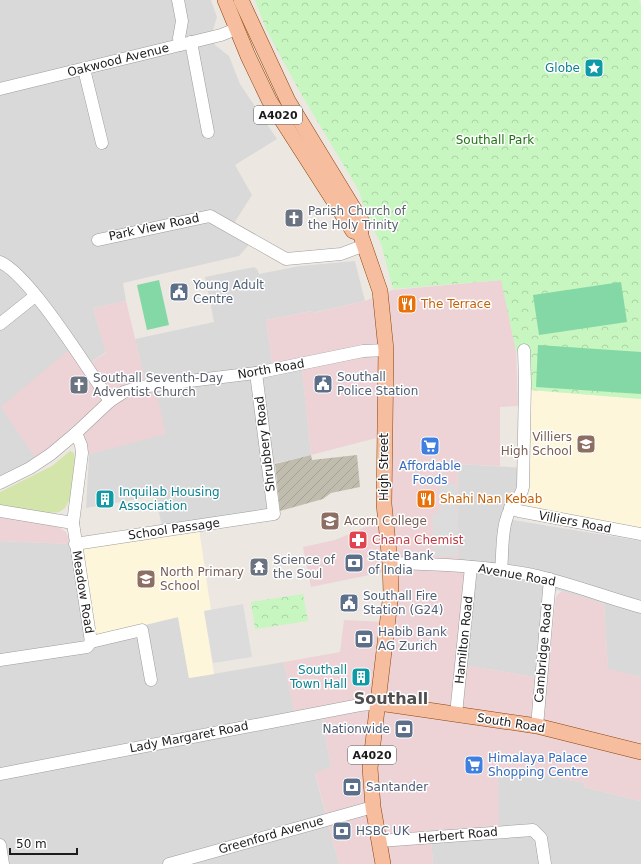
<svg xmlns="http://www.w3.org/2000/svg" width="641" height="864" font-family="'DejaVu Sans',sans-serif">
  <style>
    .residential { fill: #dad9d9 }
    .commercial { fill: #edd2d6 }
    .education { fill: #fdf6db }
    .construction { fill: url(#construction-furrows) }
    .grass { fill: #d3e5aa }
    .park { fill: url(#park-crowns) }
    .pitch { fill: #84d8a5 }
    .parking { fill: #dcdcdc }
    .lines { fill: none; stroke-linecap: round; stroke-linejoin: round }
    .minor-casing { stroke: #9d9d9d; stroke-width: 13 }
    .major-casing { stroke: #8b4408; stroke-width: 16 }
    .minor { stroke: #fff; stroke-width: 12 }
    .major { stroke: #f6bd9e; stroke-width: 15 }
    .labels { text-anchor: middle; stroke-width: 3; stroke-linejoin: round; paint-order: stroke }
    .shield { fill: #fff; stroke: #606060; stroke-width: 1 }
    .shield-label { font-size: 11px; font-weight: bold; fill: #1c1c1c }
    .street-label { font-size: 12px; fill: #1c1c1c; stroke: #fff }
    .culture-label { font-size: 12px; fill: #0d838f; stroke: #fff; text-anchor: end }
    .park-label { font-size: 12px; fill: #1e7311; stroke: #fff }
    .worship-label { font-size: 12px; fill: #5b616d; stroke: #fff; text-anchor: start }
    .service-label { font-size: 12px; fill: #4e5e75; stroke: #fff; text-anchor: start }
    .food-label { font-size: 12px; fill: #c56008; stroke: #fff; text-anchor: start }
    .education-label { font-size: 12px; fill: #785e54; stroke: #fff; text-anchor: start }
    .shop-label { font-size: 12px; fill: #366cbe; stroke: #fff }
    .health-label { font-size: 12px; fill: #be3a42; stroke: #fff; text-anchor: start }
    .district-label { font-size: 16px; font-weight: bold; fill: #4f4f4f; stroke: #fff }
  </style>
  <defs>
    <pattern id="construction-furrows" width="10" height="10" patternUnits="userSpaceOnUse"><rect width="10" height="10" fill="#c1bdae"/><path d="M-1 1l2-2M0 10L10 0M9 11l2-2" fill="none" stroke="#a5a295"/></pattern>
    <pattern id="park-crowns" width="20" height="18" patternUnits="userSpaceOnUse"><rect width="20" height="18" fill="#c7f6c0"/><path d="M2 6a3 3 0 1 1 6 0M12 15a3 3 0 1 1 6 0" fill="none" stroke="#aad2a4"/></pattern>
  </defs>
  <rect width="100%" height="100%" fill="#ede7e2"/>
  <g class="residential">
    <polygon points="0,0 211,0 217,17 213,30 215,45 229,56 240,84 277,139 235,165 252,195 233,225 253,240 239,256 123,283 126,301 93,308 106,352 84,367 38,462 0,481"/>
    <polygon points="355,261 365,301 312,313 311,311 266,320 274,375 302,369 311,455 263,466 267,511 162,526 155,496 86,508 89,454 166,433 146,384 135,339 214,322 205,277 254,267 257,269 259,274 300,266"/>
    <polygon points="458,464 526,468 524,491 513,520 641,541 641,677 608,670 604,604 544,586 535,677 463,665 457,507"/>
    <polygon points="0,541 71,544 95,637 178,617 189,678 284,662 295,716 321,712 331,767 315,774 339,864 0,864"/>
    <polygon points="497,767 585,783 584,787 640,801 641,798 641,864 433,864 431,838"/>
  </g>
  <g class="commercial">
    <polygon points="502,280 516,351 518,406 500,407 500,466 458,464 457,507 460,566 471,567 463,665 535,677 543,670 548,671 556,596 562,591 604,604 608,669 641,677 641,798 640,801 584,787 585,783 498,767 499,831 431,838 433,864 339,864 315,773 331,767 321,712 295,717 284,662 340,652 344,620 385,622 389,571 311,587 303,547 335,540 382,520 380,437 311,455 302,370 274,375 266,320 312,311 313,313 365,301 392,290"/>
    <polygon points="126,301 146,384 154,384 166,434 89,454 73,426 38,462 1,407 71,348 84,367 106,353 93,308"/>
    <polygon points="0,517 57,526 66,532 71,544 0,541"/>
  </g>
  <g class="education">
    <polygon points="531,390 641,399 641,529 524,506 530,489"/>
    <polygon points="199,529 211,610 204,611 214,674 189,678 178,617 95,637 82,548"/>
  </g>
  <polygon class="construction" points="311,455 312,460 357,455 360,487 331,493 323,499 280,511 275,464"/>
  <polygon class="grass" points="70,451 74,453 75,458 70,499 65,508 59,512 49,513 0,506 0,492 52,466"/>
  <g class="park">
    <polygon points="255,0 639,0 641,5 641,399 531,390 524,350 516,351 501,280 393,289 381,244 367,216 359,191 300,92 266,29"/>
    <polygon points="303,594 308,621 255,629 251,602"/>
  </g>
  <g class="pitch">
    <polygon points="159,280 169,325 147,330 137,285"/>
    <polygon points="621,282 627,322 539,335 533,295"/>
    <polygon points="538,345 641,352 641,394 536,387"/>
  </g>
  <g class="parking">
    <polygon points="456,483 458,557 434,556 432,514 439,513 439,486"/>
    <polygon points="243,604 252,657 213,663 204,611"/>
  </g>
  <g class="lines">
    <g class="minor-casing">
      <g id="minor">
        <polyline points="178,0 182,21 179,38 180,45"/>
        <polyline points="191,42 208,132"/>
        <polyline points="84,69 102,143"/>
        <polyline points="0,89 221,35 236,29"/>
        <polyline points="98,240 210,216 286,259 341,254 365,245"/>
        <path d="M 0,262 C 31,276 88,370 110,401"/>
        <polyline points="0,324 35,296"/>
        <polyline points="0,483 30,468 51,454 76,433 110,401 124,392 140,387 256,373 363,351 386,350"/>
        <polyline points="510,508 519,511 641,534"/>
        <polyline points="0,511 73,523"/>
        <polyline points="75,544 274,514 256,373"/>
        <path d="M 390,563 C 438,564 486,566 533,575 C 569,583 605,597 641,607"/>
        <path d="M 501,570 C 503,553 501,533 507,517 C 510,505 521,499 523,487 L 525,383 L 524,350"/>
        <polyline points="91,642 142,630 151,680"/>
        <polyline points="0,660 87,647 91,642 73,523 82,453 81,445 76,433"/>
        <polyline points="456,714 471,567"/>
        <polyline points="537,726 550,579"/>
        <polyline points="0,774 360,705 379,703"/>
        <polyline points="379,841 533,830 541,838 545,864"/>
        <polyline points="0,845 3,864"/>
        <polyline points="169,864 373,807"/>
      </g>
    </g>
    <g class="major-casing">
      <g id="major">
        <polyline points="225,0 248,56 269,100 353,231 360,233"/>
        <polyline points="241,0 288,101 363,224 360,233"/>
        <polyline points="360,233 380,291 386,350 384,504 390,563 391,593 370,768 373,807 383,864"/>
        <polyline points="379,703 537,726 641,752"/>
      </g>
    </g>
    <use href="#minor" class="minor"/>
    <use href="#major" class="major"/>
  </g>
  <defs>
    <g id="sight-square" transform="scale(1)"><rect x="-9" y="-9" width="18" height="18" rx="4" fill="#0f9aa8" stroke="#fff"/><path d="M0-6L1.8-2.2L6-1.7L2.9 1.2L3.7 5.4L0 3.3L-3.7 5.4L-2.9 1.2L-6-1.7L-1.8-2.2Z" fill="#fff"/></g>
    <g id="church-square" transform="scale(1)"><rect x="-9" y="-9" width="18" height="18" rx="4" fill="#6b7280" stroke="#fff"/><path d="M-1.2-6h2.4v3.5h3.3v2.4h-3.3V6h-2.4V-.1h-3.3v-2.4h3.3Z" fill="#fff"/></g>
    <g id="civic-square" transform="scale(1)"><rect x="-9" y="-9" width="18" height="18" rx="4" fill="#5c6f8a" stroke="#fff"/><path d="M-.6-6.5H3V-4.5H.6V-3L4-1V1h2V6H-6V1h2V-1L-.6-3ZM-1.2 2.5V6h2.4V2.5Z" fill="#fff"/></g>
    <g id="restaurant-square" transform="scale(1)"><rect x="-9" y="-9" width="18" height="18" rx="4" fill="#e8710a" stroke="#fff"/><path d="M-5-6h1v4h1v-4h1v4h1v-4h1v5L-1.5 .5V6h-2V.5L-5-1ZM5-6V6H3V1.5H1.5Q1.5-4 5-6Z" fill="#fff"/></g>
    <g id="school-square" transform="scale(1)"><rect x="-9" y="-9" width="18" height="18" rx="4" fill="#8d6e63" stroke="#fff"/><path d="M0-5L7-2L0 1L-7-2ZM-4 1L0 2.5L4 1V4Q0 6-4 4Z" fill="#fff"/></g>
    <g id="supermarket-square" transform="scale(1)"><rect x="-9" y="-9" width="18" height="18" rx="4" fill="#3f7fe0" stroke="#fff"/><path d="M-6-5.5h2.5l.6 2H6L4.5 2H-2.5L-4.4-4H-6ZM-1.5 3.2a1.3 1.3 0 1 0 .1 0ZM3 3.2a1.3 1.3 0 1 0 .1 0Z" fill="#fff"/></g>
    <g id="building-square" transform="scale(1)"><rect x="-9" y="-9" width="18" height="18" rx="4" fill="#0f9aa8" stroke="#fff"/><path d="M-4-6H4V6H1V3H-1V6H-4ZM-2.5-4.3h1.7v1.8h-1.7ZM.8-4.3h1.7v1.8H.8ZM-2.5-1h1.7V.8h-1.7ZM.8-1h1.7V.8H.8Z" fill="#fff"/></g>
    <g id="university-square" transform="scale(1)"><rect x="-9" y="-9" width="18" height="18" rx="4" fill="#8d6e63" stroke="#fff"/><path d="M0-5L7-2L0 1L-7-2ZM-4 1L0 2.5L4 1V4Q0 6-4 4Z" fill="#fff"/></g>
    <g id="pharmacy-square" transform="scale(1)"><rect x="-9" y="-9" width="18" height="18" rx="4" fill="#e0444e" stroke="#fff"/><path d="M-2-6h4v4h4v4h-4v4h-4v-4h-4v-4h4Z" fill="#fff"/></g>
    <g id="bank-square" transform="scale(1)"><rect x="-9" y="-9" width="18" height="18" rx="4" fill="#5c6f8a" stroke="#fff"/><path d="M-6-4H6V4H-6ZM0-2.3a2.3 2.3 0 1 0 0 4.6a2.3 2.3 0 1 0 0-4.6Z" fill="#fff"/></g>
    <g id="temple-square" transform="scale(1)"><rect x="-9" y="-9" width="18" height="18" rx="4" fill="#6b7280" stroke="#fff"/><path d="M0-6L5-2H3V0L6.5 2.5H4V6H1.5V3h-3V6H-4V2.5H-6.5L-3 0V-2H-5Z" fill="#fff"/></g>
  </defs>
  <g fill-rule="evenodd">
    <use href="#sight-square" x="594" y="68"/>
    <use href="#church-square" x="294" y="218"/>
    <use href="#civic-square" x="179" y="292"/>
    <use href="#restaurant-square" x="407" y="304"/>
    <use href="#civic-square" x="323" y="384"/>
    <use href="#church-square" x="79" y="385"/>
    <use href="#school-square" x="586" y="444"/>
    <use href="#supermarket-square" x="430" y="446"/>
    <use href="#building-square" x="105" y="499"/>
    <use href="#restaurant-square" x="426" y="499"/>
    <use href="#university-square" x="330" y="521"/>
    <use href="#pharmacy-square" x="358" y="540"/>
    <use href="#bank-square" x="354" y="563"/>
    <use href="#temple-square" x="259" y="567"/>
    <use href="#school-square" x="146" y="579"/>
    <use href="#civic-square" x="349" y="603"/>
    <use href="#bank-square" x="364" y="639"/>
    <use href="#building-square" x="361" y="677"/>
    <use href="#bank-square" x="404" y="729"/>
    <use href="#supermarket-square" x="474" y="765"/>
    <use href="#bank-square" x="352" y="787"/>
    <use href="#bank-square" x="342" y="831"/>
  </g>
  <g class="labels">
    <g class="shield">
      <rect x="254" y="106" width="48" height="18" rx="3"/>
      <rect x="348" y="746" width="48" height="18" rx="3"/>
    </g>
    <g class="shield-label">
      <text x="278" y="119">A4020</text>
      <text x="372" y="759">A4020</text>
    </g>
    <g class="street-label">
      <text transform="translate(118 60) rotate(-14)" y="4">Oakwood Avenue</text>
      <text transform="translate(154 227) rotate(-12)" y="4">Park View Road</text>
      <text transform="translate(271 369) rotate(-10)" y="4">North Road</text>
      <text transform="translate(265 444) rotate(-97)" y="4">Shrubbery Road</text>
      <text transform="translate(384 467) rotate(-90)" y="4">High Street</text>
      <text transform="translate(575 522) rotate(11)" y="4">Villiers Road</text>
      <text transform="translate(174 529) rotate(-8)" y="4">School Passage</text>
      <text transform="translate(517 575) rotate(10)" y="4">Avenue Road</text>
      <text transform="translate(83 592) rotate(81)" y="4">Meadow Road</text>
      <text transform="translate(464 640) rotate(-84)" y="4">Hamilton Road</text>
      <text transform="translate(543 653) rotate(-85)" y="4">Cambridge Road</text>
      <text transform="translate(511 723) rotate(9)" y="4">South Road</text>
      <text transform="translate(189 737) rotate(-11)" y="4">Lady Margaret Road</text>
      <text transform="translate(271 835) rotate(-16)" y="4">Greenford Avenue</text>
      <text transform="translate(458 835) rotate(-5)" y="4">Herbert Road</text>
    </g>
    <g class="culture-label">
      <text x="580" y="72">Globe</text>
      <text x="119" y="496" text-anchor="start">Inquilab Housing<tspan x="119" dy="14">Association</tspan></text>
      <text x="347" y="674">Southall<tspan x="347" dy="14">Town Hall</tspan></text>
    </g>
    <g class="park-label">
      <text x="495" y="144">Southall Park</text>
    </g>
    <g class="worship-label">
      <text x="308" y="215">Parish Church of<tspan x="308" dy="14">the Holy Trinity</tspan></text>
      <text x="93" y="382">Southall Seventh-Day<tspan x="93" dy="14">Adventist Church</tspan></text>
      <text x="273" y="564">Science of<tspan x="273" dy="14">the Soul</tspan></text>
    </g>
    <g class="service-label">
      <text x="193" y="289">Young Adult<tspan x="193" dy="14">Centre</tspan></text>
      <text x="337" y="381">Southall<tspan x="337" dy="14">Police Station</tspan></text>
      <text x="368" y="560">State Bank<tspan x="368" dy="14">of India</tspan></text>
      <text x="363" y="600">Southall Fire<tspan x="363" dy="14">Station (G24)</tspan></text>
      <text x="378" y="636">Habib Bank<tspan x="378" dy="14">AG Zurich</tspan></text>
      <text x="390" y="733" text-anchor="end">Nationwide</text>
      <text x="366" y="791">Santander</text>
      <text x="356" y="835">HSBC UK</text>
    </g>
    <g class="food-label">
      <text x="421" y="308">The Terrace</text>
      <text x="440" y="503">Shahi Nan Kebab</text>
    </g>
    <g class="education-label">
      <text x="572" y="441" text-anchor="end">Villiers<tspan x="572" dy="14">High School</tspan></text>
      <text x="344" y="525">Acorn College</text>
      <text x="160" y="576">North Primary<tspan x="160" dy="14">School</tspan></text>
    </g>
    <g class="shop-label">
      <text x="430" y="470">Affordable<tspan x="430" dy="14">Foods</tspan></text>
      <text x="488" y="762" text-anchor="start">Himalaya Palace<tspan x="488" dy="14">Shopping Centre</tspan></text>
    </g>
    <g class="health-label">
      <text x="372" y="544">Chana Chemist</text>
    </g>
    <g class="district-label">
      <text x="391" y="704">Southall</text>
    </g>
  </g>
  <path d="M10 848v6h67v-6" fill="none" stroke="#1c1c1c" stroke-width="2"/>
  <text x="16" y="848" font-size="12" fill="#1c1c1c" stroke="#ffffff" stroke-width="3" paint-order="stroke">50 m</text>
</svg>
